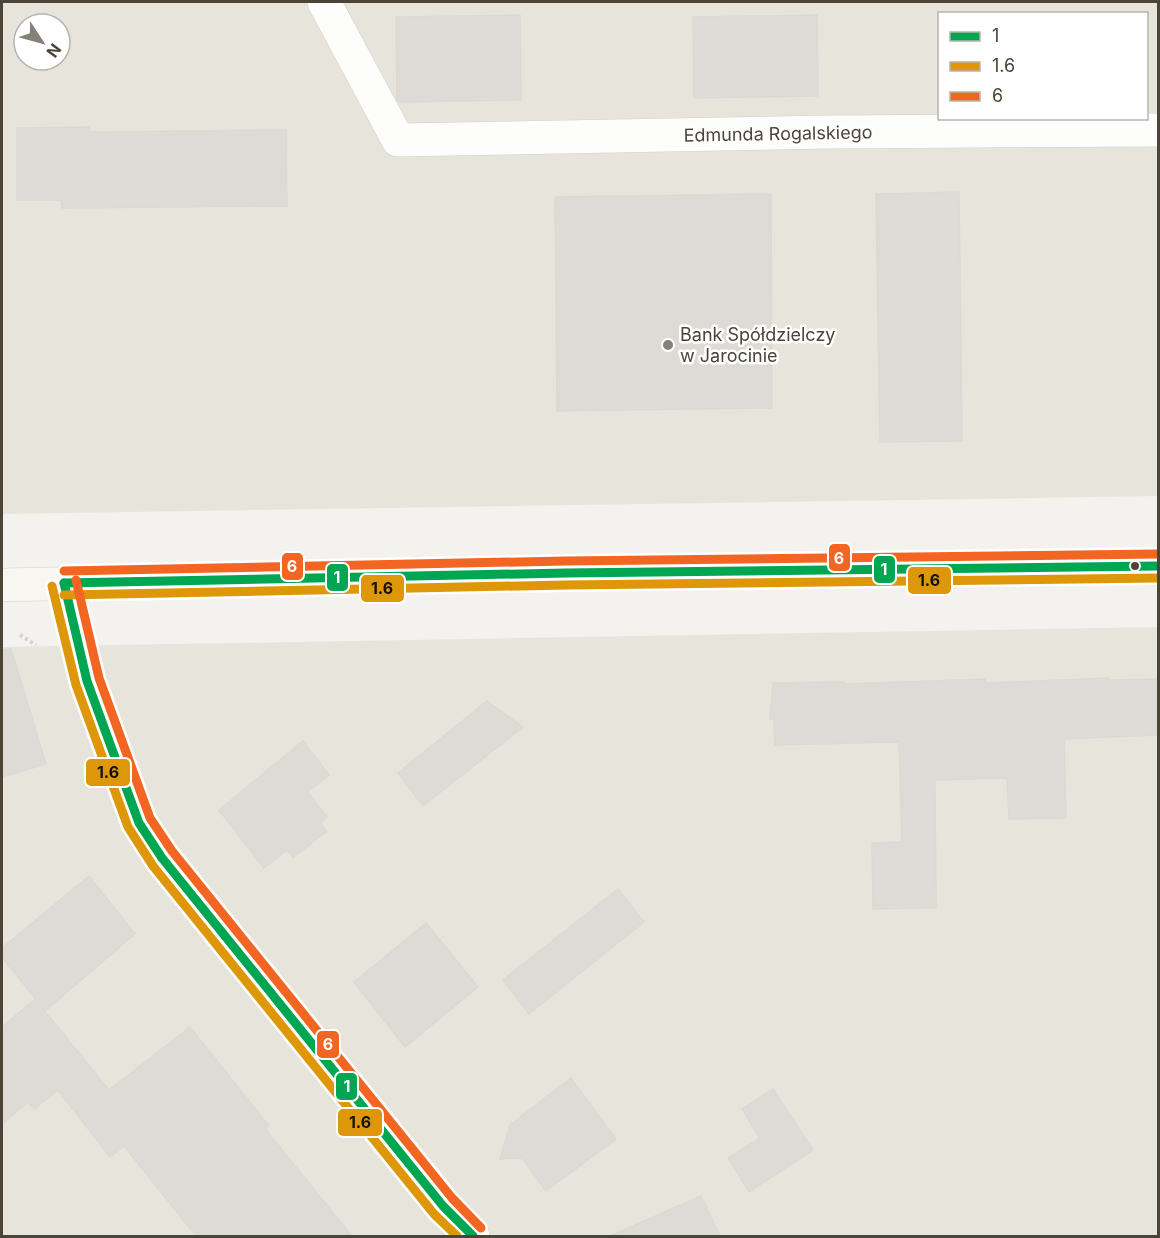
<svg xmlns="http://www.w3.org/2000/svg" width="1160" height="1238" font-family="Inter,sans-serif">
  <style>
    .residential { fill: #e7e4dc; fill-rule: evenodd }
    .building { fill: #dedbd6; stroke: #dcd9d4; stroke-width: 1.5 }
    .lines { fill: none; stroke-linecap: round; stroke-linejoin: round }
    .minor-casing { stroke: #d2d0cb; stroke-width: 34 }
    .secondary-casing { stroke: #d3cfc5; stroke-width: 34 }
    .path { stroke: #d3d2cc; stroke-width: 4; stroke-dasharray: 3 3; stroke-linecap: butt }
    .minor { stroke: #fdfdfc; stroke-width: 33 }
    .secondary { stroke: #f7f6f1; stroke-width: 33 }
    .bus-1-casing { stroke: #fff; stroke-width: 14 }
    .bus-2-casing { stroke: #fff; stroke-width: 14 }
    .bus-3-casing { stroke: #fff; stroke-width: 14 }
    .bus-1 { stroke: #00a651; stroke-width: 9 }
    .bus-2 { stroke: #dd9709; stroke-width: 9 }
    .bus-3 { stroke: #f26522; stroke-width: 9 }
    .poi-dot { fill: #868178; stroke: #fff; stroke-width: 2 }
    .bus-dot { fill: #4b4439; stroke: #fff; stroke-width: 2 }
    .labels { text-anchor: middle; stroke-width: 5; stroke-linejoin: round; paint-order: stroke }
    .street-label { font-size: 18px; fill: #4b4439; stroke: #fff }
    .poi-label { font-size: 18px; fill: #4b4439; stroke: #fff; text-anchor: start }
    .line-badge { stroke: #fff; stroke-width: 2 }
    .badge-label { font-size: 16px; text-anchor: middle; font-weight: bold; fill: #fff }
    .pale-badge-label { font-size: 16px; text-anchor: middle; font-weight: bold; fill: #111 }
  </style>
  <rect width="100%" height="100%" fill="#f4f2ee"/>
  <g class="residential">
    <path d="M 2,2 L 1158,2 L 1158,496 L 2,514 ZM 940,14 L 1146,14 L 1146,118 L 940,118 ZM 24,24 L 60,24 L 60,60 L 24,60 Z"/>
    <polygon points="1158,627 1158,1236 2,1236 2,647"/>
  </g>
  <g class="building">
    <polygon points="520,15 521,100 399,102 397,99 396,17"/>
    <polygon points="817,15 818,96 694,98 693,17"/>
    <polygon points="89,127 90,132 286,130 287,206 62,208 61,200 17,200 17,128"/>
    <polygon points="959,192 962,441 880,442 876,194"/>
    <polygon points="771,194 772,408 557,411 555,197"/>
    <polygon points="11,649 46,764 2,777 2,650"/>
    <polygon points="1109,678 1109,680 1158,679 1158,735 1064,739 1066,818 1009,819 1007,778 935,780 936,908 873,909 872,843 902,842 899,742 775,745 774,719 770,719 773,683 844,682 844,684 985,679 985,683"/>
    <polygon points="487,701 523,727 423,806 398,773"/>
    <polygon points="303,741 329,775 307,792 327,817 320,823 327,831 293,858 287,850 264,868 219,810"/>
    <polygon points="89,876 135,934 45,1011 2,957 2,948"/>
    <polygon points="618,889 644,922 529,1014 503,980"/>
    <polygon points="426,923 478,987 405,1047 354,982"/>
    <polygon points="35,999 109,1090 190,1027 269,1126 265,1129 352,1236 196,1236 124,1146 110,1157 58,1090 34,1109 28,1102 2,1124 2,1027"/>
    <polygon points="571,1078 616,1139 546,1191 522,1158 500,1159 510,1125"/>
    <polygon points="773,1089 813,1150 749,1192 728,1158 760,1138 742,1109"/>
    <polygon points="701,1196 720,1236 610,1236"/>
  </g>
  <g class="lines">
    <g class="minor-casing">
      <g id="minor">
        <polyline points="324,2 398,140 830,132 1158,130"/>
        <polyline points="64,583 87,681 139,823 162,858 443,1206 473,1236"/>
      </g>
    </g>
    <g class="secondary-casing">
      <polyline id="secondary" points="2,585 566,573 1158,566"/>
    </g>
    <polyline class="path" points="20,635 36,645"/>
    <use href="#minor" class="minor"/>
    <use href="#secondary" class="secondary"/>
    <g class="bus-1-casing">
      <g id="bus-1">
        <polyline points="64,583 566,573 1158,566"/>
        <polyline points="64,583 87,681 139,823 162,858 443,1206 473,1236"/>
      </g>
    </g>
    <g class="bus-2-casing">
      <g id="bus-2">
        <polyline points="52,586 76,685 128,827 153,866 434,1214 457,1236"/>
        <polyline points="64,595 566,585 1158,578"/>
      </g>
    </g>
    <g class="bus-3-casing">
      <g id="bus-3">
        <polyline points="64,571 566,561 1158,554"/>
        <polyline points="76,580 99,678 150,818 172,851 452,1198 481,1228"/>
      </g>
    </g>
    <use href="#bus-1" class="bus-1"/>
    <use href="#bus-2" class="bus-2"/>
    <use href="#bus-3" class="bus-3"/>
  </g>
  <circle class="poi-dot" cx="668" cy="345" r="6"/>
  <circle class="bus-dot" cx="1135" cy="566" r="5"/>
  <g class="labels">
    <g class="street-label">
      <text transform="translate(778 134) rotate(-1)" y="6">Edmunda Rogalskiego</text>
    </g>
    <g class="poi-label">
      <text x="680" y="341">Bank Spółdzielczy<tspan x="680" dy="21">w Jarocinie</tspan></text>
    </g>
  </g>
  <g class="line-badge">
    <rect x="828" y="543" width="23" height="29" rx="6" fill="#f26522"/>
    <rect x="281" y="552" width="23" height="29" rx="6" fill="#f26522"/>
    <rect x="873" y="555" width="23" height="29" rx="6" fill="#00a651"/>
    <rect x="326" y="563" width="23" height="29" rx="6" fill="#00a651"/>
    <rect x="907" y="566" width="45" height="29" rx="6" fill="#dd9709"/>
    <rect x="360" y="574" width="45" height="29" rx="6" fill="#dd9709"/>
    <rect x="85" y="758" width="46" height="29" rx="6" fill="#dd9709"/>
    <rect x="316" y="1030" width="24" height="29" rx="6" fill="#f26522"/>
    <rect x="335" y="1072" width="23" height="29" rx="6" fill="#00a651"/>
    <rect x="337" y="1108" width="46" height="29" rx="6" fill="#dd9709"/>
  </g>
  <g class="badge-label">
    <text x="839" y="564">6</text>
    <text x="292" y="572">6</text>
    <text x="884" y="575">1</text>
    <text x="337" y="583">1</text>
    <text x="328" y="1050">6</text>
    <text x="347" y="1092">1</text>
  </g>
  <g class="pale-badge-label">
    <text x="929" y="586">1.6</text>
    <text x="382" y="594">1.6</text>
    <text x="108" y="778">1.6</text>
    <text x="360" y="1128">1.6</text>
  </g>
  <rect width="1160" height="1238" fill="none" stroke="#4b4439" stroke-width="6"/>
  <rect x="938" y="12" width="210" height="108" fill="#ffffff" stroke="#b7b4b0" stroke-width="1.5"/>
  <rect x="950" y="32" width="30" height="9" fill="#00a651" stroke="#b7b4b0" stroke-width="1.5"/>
  <text x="992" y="42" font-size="18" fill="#4b4439">1</text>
  <rect x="950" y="62" width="30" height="9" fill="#dd9709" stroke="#b7b4b0" stroke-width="1.5"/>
  <text x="992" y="72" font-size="18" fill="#4b4439">1.6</text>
  <rect x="950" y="92" width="30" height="9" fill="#f26522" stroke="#b7b4b0" stroke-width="1.5"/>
  <text x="992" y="102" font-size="18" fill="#4b4439">6</text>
  <g transform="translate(42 42) rotate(126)"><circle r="28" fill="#ffffff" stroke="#b7b4b0" stroke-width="1.5"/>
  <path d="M0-4.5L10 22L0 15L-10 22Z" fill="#868178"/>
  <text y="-9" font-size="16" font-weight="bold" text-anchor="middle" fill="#4b4439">N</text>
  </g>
</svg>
